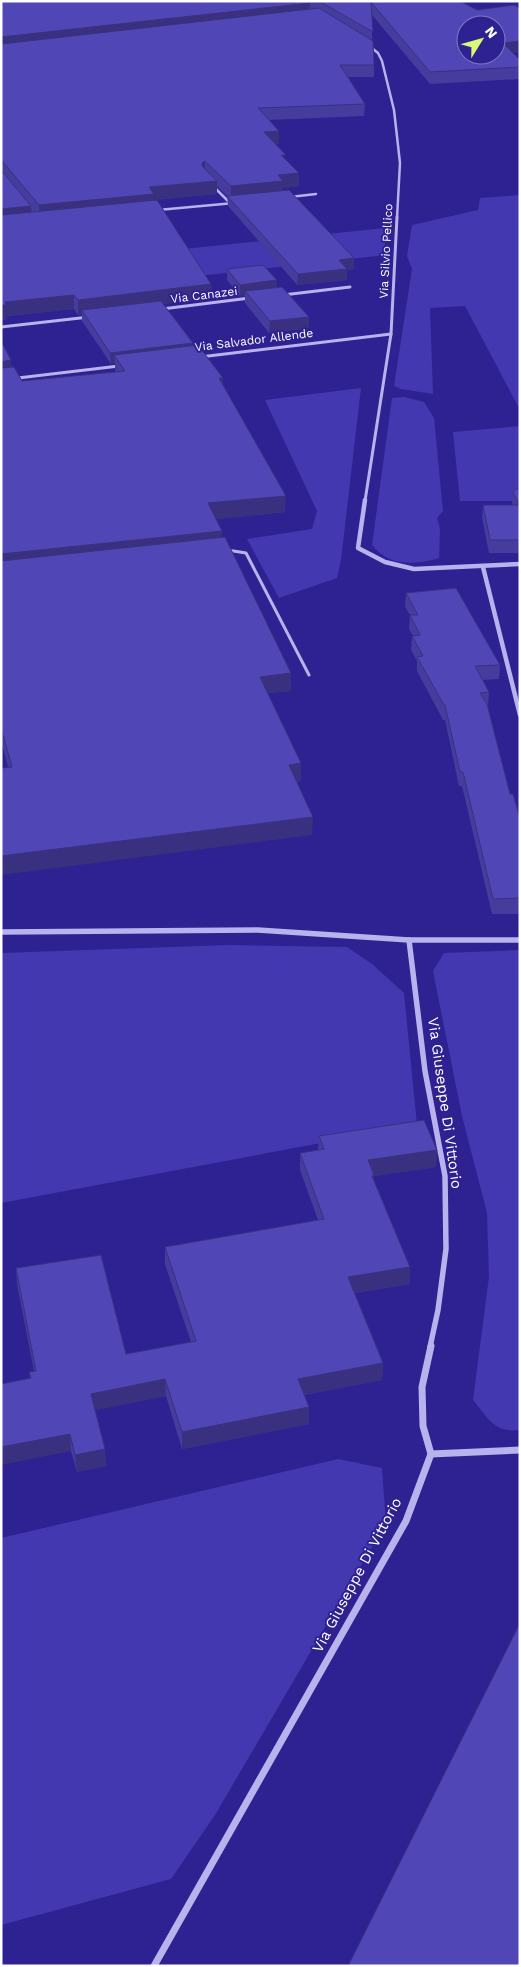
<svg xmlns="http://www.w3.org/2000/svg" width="521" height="1967" font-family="'Work Sans',sans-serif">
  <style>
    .green { fill: #4438b0 }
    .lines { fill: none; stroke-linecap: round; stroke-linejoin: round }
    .lane { stroke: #b8b2ed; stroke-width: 3 }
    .street-far4 { stroke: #b8b2ed; stroke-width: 2.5 }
    .street-far3 { stroke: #b8b2ed; stroke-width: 3 }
    .street-far2 { stroke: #b8b2ed; stroke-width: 4.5 }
    .street-far1 { stroke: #b8b2ed; stroke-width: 5.5 }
    .street { stroke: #b8b2ed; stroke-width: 7 }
    .wall { fill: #463c9d }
    .shaded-wall { fill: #39317f }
    .building { fill: #5146b6; stroke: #39317f; fill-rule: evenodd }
    .labels { text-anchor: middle; stroke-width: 4; stroke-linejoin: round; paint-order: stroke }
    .far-street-label { font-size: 12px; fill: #fff; stroke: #2e2191 }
    .street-label { font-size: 15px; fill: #fff; stroke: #2e2191 }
  </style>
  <rect width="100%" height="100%" fill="#2e2191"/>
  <g class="green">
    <polygon points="520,195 520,410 465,306 430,308 433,394 401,389 394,386 412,269 407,256 412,225 478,210 480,198"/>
    <polygon points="385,228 385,255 1,298 1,268"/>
    <polygon points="361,388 341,560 337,578 279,598 247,539 312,529 317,511 265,400"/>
    <path d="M 404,397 L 424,402 L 434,418 L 443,511 L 437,518 L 440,529 L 439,558 C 415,565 389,567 372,545 L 392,398 Z"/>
    <polygon points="520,426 520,501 460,501 453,432"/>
    <polygon points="229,945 347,947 372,964 404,993 417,1125 1,1203 1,953"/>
    <path d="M 520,950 L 520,1430 C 494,1433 488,1418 473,1400 L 489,1277 L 487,1213 L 462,1116 L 433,971 L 444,953 Z"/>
    <polygon points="338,1459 382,1468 386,1523 215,1815 171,1879 1,1925 1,1538"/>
  </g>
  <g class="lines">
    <polyline class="lane" points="227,550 246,553 309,675"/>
    <g class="street-far4">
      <polyline points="368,45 378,53 382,61 394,110 400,163 397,218"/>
      <polyline points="212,185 230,203"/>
      <polyline points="290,197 316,194"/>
      <polyline points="158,210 234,203"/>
    </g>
    <g class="street-far3">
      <polyline points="283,295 350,287"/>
      <polyline points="162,309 250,298"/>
      <polyline points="1,327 89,317"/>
      <polyline points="200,357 391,334"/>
      <polyline points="1,380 119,366"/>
      <polyline points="365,501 391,334 397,217"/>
    </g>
    <g class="street-far2">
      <polyline points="365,500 358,548 385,562 414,569 520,564"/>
      <polyline points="483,567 520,715"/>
    </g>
    <g class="street-far1">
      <polyline points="1,932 258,930 409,940 520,940"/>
      <polyline points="409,940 425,1071 445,1176 446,1249 438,1310 430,1347"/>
    </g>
    <g class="street">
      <polyline points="431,1454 520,1450"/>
      <polyline points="154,1966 406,1521 431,1454 423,1426 422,1387 431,1346"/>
    </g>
  </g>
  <g class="wall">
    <polygon points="1,1 460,1 477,10 520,8 520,52 513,53 520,60 520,79 430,84 372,15 372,41 374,65 374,77 348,77 365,104 364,116 269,120 279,144 275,144 286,160 299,186 283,188 283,190 354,269 347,270 347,280 297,285 228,206 227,196 217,186 217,194 154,200 211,284 212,298 163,304 223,386 285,512 216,519 222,538 291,673 291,691 268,693 301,781 297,782 312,835 8,767 1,740 1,341 12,367 22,381 116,372 115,370 115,363 111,364 82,321 82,314 78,315 74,309 7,316 7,319 1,320"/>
    <polygon points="227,269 277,280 277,287 309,328 269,333 245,303 245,296 240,296 227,280"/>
    <polygon points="520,491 520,553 489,553 482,518 483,505 513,505 512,504 513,492"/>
    <polygon points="406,593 500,665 499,679 483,680 489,692 488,706 487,706 510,794 520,819 520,914 492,914 462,786 459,786 445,720 443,720 417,671 417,661 411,650 412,636 413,636 409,629 410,615 405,607"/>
    <polygon points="319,1136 437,1150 436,1167 374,1176 374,1181 410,1284 354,1293 383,1363 382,1380 304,1395 309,1407 309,1424 182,1449 166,1396 95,1410 105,1449 106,1466 77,1472 71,1451 30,1379 29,1372 34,1371 17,1284 16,1268 126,1354 191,1342 165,1264 165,1247 318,1220 300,1170 300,1153 318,1150"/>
  </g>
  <g class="shaded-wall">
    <polygon points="310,3 310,14 1,49 1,37"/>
    <polygon points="520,41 520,52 502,55 503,43"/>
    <polygon points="279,131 279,144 264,145 264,132"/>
    <polygon points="205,161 205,174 202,176 202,163"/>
    <polygon points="299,173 299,186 283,188 283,194 231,199 231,186 278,175"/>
    <polygon points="217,181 217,194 154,200 40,219 39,205 149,187"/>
    <polygon points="31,206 32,219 1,223 1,209"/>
    <polygon points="354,258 354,269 347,270 347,280 297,285 298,274 339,260"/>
    <polygon points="277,280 277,292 245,291 245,296 240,296 240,285"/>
    <polygon points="211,284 212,298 84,314 82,310 82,314 78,315 78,300"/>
    <polygon points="74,295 74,309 7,316 7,319 1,320 1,305 5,302"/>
    <polygon points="309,317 309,328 269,333 270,321"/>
    <polygon points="193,343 193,354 114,355 115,363 111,364 110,353"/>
    <polygon points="11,360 12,375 1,377 1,362"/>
    <polygon points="219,378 223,378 223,393"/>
    <polygon points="286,496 285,512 208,520 208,503"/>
    <polygon points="222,531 222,547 1,571 1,554"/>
    <polygon points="291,673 291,691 260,694 260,677"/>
    <polygon points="301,763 301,781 289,783 289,765"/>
    <polygon points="313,817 312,835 1,875 1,856"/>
    <polygon points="437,1150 436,1167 374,1176 374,1192 368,1160"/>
    <polygon points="410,1267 410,1284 347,1294 348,1277"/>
    <polygon points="383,1363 382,1380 298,1396 298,1379"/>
    <polygon points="165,1379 166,1396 92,1411 91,1394"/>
    <polygon points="309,1407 309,1424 182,1449 182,1432"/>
    <polygon points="70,1434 71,1451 1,1465 1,1447"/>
    <polygon points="105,1449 106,1466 77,1472 75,1455"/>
  </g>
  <g class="building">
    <polygon points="1,1 308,1 310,3 1,37"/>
    <path d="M 319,1 L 460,1 L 477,10 L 514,5 L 520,8 L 520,41 L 503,43 L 520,60 L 520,67 L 430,72 L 371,2 L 373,32 ZM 466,25 L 496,25 L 496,55 L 466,55 Z"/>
    <polygon points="319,8 373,41 374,65 340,65 365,104 258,108 279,131 264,132 286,155 281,155 299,173 278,175 283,181 231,186 205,161 202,163 202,166 217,181 149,187 154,194 39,205 3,162 1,162 1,44"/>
    <polygon points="1,170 31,206 1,209"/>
    <polygon points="289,190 354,258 339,260 347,269 298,274 227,196"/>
    <polygon points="157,200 211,284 78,300 74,295 5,302 6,305 1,305 1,215"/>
    <polygon points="263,265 277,280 240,285 227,269"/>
    <polygon points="282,287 309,317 270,321 245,291"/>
    <polygon points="161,301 193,343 110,353 82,310"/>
    <polygon points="1,341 11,360 1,362"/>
    <polygon points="198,345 223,378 219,378 286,496 208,503 222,531 1,554 1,368 14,367 22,381 125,371 114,355"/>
    <polygon points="517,488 520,491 520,540 490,540 483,505 519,505 513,492"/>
    <polygon points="225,537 291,673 260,677 301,763 289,765 313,817 1,856 1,768 12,767 1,728 1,561"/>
    <polygon points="456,588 500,665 475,666 489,692 480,693 487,704 510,794 513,794 520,819 520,898 493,899 463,772 460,772 445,705 444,705 417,657 423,656 412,636 420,635 410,615 418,615 406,593"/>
    <polygon points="424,1120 437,1150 368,1160 374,1175 372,1176 410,1267 348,1277 383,1363 298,1379 309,1407 182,1432 165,1379 91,1394 105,1449 75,1455 70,1434 1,1447 1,1384 31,1378 29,1372 36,1371 16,1268 101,1255 126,1354 196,1341 165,1247 324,1219 300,1153 324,1149 319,1136"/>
    <polygon points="520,1623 520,1966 348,1966"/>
  </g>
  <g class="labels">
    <g class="far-street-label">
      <text transform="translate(386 251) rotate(-87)" y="4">Via Silvio Pellico</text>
      <text transform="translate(204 295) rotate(-7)" y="4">Via Canazei</text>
      <text transform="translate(254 340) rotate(-7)" y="4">Via Salvador Allende</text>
    </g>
    <g class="street-label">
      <text transform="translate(445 1103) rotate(82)" y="5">Via Giuseppe Di Vittorio</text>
      <text transform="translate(357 1575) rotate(-62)" y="5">Via Giuseppe Di Vittorio</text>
    </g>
  </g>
  <rect width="521" height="1967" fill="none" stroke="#ffffff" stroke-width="5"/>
  <g transform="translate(481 40) rotate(53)"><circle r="24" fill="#2e2191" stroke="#827abd"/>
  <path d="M0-4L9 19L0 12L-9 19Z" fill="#d6fa73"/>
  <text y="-8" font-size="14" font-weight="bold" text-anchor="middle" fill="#ffffff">N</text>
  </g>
</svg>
